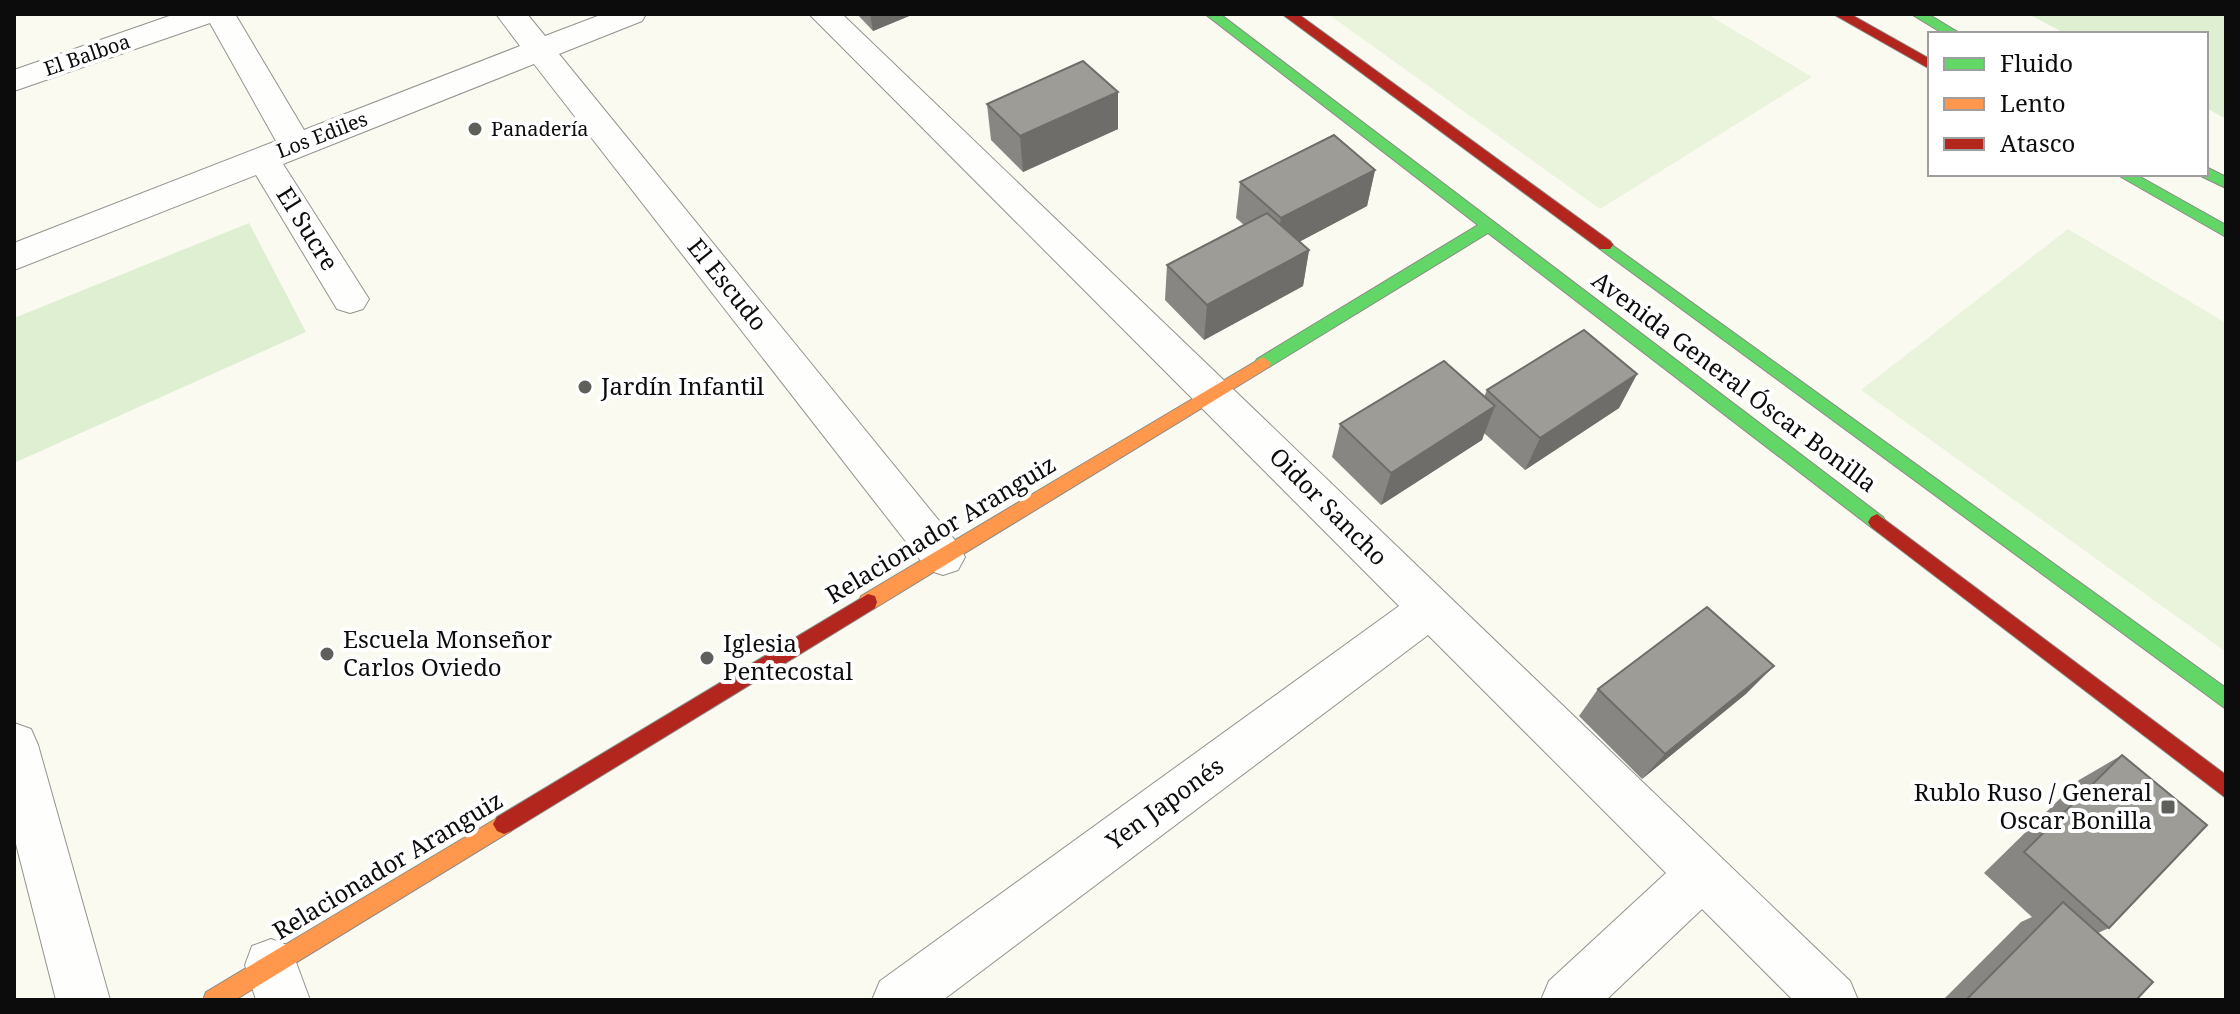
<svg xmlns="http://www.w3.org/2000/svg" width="2240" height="1014" font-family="'Noto Serif',serif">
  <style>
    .green { fill: #dff0d2 }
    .pitch { fill: #eaf3dc }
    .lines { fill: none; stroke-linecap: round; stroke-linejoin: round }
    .street-casing { stroke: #93938f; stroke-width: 2 }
    .fast-casing { stroke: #8a8a86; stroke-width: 2 }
    .slow-casing { stroke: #8a8a86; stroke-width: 2 }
    .jam-casing { stroke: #8a8a86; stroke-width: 2 }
    .street { fill: #fefefd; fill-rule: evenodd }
    .fast { fill: #63d668; fill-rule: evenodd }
    .slow { fill: #ff974d; fill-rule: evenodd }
    .jam { fill: #b3261e; fill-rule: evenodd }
    .wall { fill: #878682 }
    .shaded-wall { fill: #6e6d6a }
    .building { fill: #9d9c97; stroke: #6e6d6a; stroke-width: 2 }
    .poi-dot { fill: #5f5f5c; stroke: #fff; stroke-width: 3 }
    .labels { text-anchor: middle; stroke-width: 8; stroke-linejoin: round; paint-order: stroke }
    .far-street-label { font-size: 20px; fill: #0c0c0c; stroke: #fff }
    .far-poi-label { font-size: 20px; fill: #0c0c0c; stroke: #fff; text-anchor: start }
    .street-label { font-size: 24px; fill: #0c0c0c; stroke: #fff }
    .poi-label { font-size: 24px; fill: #0c0c0c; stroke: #fff; text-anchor: start }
  </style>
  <rect width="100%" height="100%" fill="#fafaf1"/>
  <g class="green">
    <polygon points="2028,14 2226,14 2226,119 2206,108 2206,34 2066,34"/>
    <polygon points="249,223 306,332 14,463 14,318"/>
  </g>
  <g class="pitch">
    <polygon points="1328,14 1707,14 1812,77 1600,209"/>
    <polygon points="2068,229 2226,323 2226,652 1861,390"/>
  </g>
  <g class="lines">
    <g class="street-casing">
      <g id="street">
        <polygon points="175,14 235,14 304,130 520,46 496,14 527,14 545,36 603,14 646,14 642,21 559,54 958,544 965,557 958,570 943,575 928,570 534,64 283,164 369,299 363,309 350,313 337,309 256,175 14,270 14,243 276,141 210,23 14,91 14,70"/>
        <polygon points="809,14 842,14 1850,981 1858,1000 1793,1000 1702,909 1606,1000 1541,1000 1549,981 1666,873 1428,635 943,1000 872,1000 880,981 1399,606"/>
        <polygon points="14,723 31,729 38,745 110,1000 56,1000 14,836"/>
        <polygon points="271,939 290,946 310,1000 256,1000 245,965 252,946"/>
      </g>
    </g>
    <g class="fast-casing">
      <g id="fast">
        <polygon points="1205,14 1220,14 1883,517 1886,522 1883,527 1871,527 1488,233 1269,367 1257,367 1255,363 1257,359 1478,225"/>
        <polygon points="1911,14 1928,14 1961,34 1944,34"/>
        <polygon points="2206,167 2226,177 2226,188 2201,176 2206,174"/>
        <polygon points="2116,174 2135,174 2226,225 2226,237"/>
        <polygon points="1605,240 2226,688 2226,709 1600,249 1597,245 1600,241"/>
      </g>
    </g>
    <g class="slow-casing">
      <g id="slow">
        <polygon points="1263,357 1271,363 1269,367 875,608 868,610 861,608 859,602 861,596"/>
        <polygon points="504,814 511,817 515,824 511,831 235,1000 203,1000 206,992"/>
      </g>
    </g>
    <g class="jam-casing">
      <g id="jam">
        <polygon points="1282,14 1298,14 1610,241 1613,245 1610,249 1600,249"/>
        <polygon points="1833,14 1850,14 1930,59 1930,69"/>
        <polygon points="1877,514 2226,775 2226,798 1871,527 1868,522 1871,517"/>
        <polygon points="868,594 875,596 877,602 875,608 511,831 504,834 497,831 493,824 497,817"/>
      </g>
    </g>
    <use href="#street" class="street"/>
    <use href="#fast" class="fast"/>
    <use href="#slow" class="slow"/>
    <use href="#jam" class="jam"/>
  </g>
  <g class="wall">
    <polygon points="857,14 914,14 873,31"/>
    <polygon points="1118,92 1118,129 1023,172 991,140 987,104"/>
    <polygon points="1375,170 1367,206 1299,242 1309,250 1303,286 1204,340 1165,300 1167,265 1244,225 1236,218 1240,182"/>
    <polygon points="1637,374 1619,408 1525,470 1484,433 1482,440 1381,505 1332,457 1340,424 1484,397 1487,390"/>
    <polygon points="1598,689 1747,693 1642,779 1579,716"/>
    <polygon points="2122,755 2109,928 2098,933 2136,1000 1943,1000 2021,922 2032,917 1984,873 2079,780"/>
  </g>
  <g class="shaded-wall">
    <polygon points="870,14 914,14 873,31"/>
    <polygon points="1118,92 1118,129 1023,172 1020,136"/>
    <polygon points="1375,170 1367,206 1276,254 1281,218"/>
    <polygon points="1309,250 1303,286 1204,340 1207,305"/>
    <polygon points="1637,374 1619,408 1525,470 1540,438"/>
    <polygon points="1495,406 1482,440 1381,505 1391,473"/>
    <polygon points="1774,666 1747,693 1642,779 1665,754"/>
  </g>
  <g class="building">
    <polygon points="1083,61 1118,92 1020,136 987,104"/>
    <polygon points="1334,135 1375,170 1281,218 1240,182"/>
    <polygon points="1267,213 1309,250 1207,305 1167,265"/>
    <polygon points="1584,330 1637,374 1540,438 1487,390"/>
    <polygon points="1444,361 1495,406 1391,473 1340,424"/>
    <polygon points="1707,607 1774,666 1665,754 1598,689"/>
    <polygon points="2122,755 2207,825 2109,928 2024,852"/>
    <polygon points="2063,902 2153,982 2136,1000 1966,1000"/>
  </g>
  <g class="poi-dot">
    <circle cx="475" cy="129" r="8"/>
    <circle cx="585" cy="387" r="8"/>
    <circle cx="327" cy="654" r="8"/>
    <circle cx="707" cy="658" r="8"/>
    <rect x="2160" y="799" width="16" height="16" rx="4"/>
  </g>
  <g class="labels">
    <g class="far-street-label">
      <text transform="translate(87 55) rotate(-19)" y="7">El Balboa</text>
      <text transform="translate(322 135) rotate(-21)" y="7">Los Ediles</text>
    </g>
    <g class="far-poi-label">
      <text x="491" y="136">Panadería</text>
    </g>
    <g class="street-label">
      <text transform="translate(307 229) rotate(58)" y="8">El Sucre</text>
      <text transform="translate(727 285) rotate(51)" y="8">El Escudo</text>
      <text transform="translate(1734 382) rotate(37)" y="8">Avenida General Óscar Bonilla</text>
      <text transform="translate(1328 507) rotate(45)" y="8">Oidor Sancho</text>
      <text transform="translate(941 530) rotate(-31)" y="8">Relacionador Aranguiz</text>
      <text transform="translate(1165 804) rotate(-36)" y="8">Yen Japonés</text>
      <text transform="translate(388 866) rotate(-31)" y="8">Relacionador Aranguiz</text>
    </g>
    <g class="poi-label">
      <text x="601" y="395">Jardín Infantil</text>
      <text x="343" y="648">Escuela Monseñor<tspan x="343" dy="28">Carlos Oviedo</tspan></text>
      <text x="723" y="652">Iglesia<tspan x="723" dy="28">Pentecostal</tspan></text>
      <text x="2152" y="801" text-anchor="end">Rublo Ruso / General<tspan x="2152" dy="28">Oscar Bonilla</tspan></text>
    </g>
  </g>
  <rect width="2240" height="1014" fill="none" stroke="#0c0c0c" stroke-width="32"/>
  <rect x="1928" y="32" width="280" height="144" fill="#ffffff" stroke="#9e9e9e" stroke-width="2"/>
  <rect x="1944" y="58" width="40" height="12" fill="#63d668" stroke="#9e9e9e" stroke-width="2"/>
  <text x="2000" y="72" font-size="24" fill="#0c0c0c">Fluido</text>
  <rect x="1944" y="98" width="40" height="12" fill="#ff974d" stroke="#9e9e9e" stroke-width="2"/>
  <text x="2000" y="112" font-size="24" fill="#0c0c0c">Lento</text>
  <rect x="1944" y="138" width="40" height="12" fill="#b3261e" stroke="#9e9e9e" stroke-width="2"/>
  <text x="2000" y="152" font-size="24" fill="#0c0c0c">Atasco</text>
</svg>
